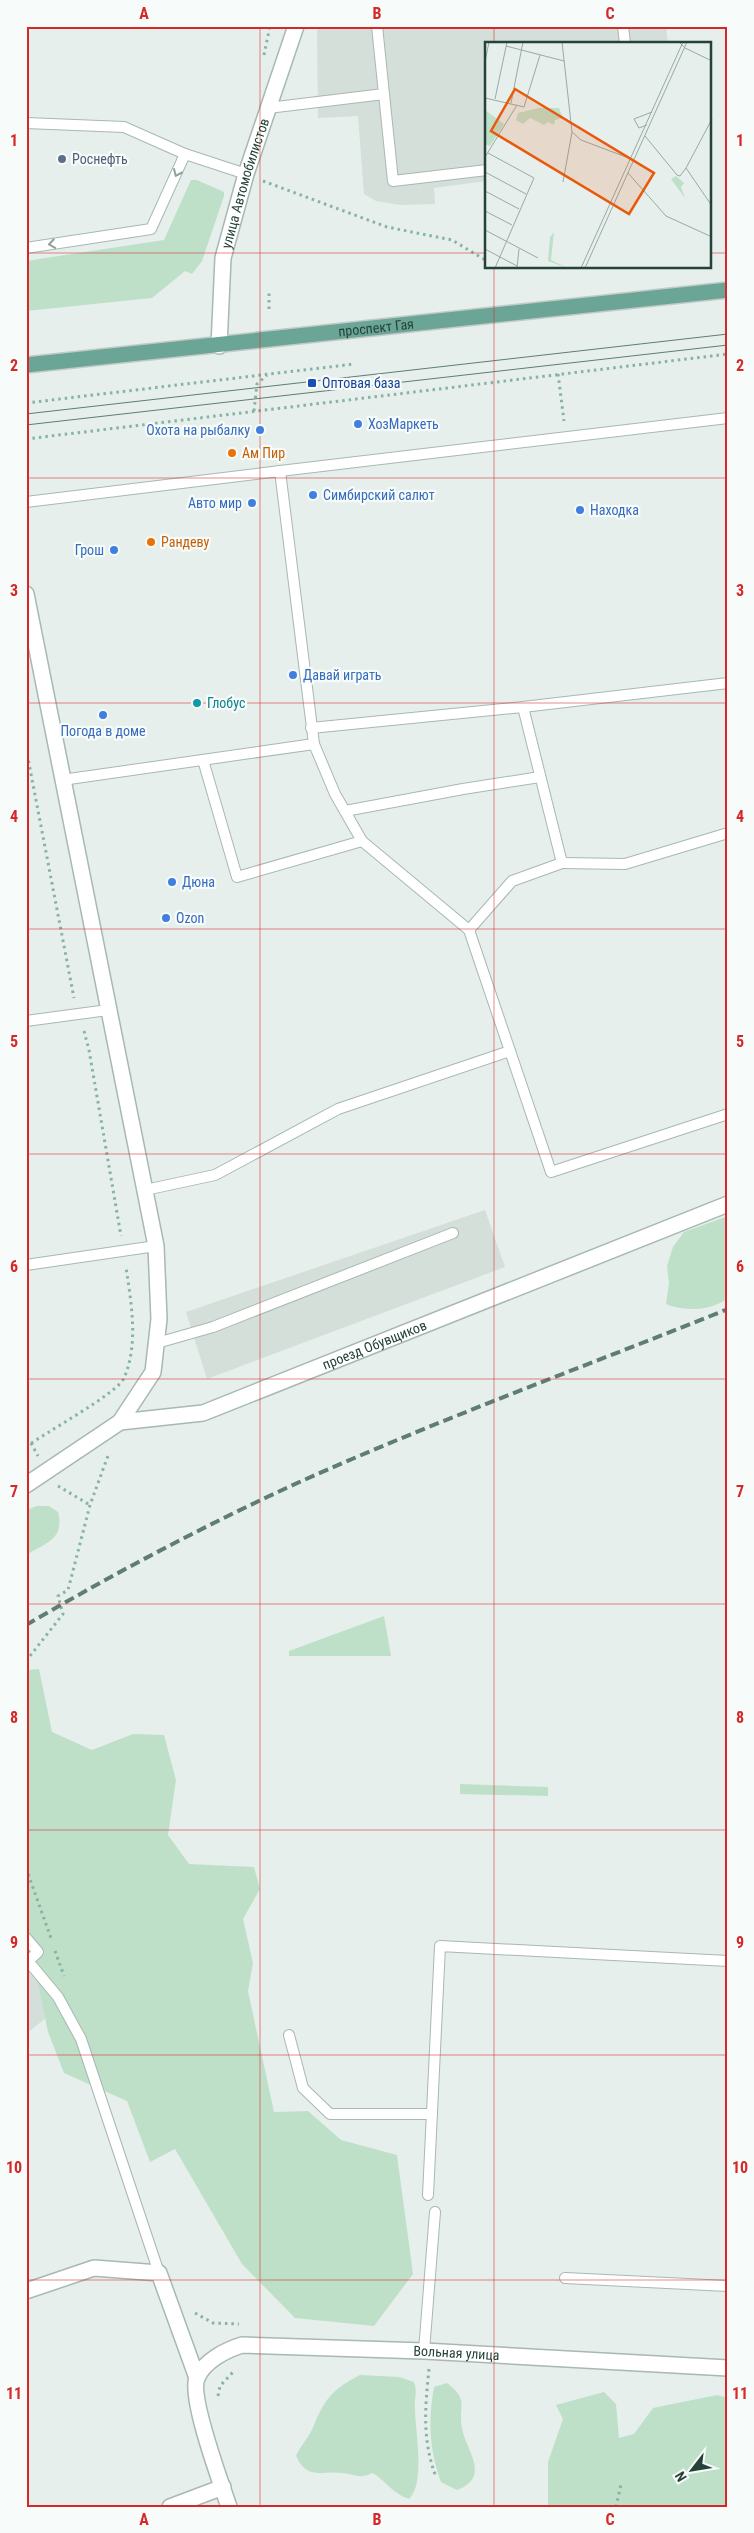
<svg xmlns="http://www.w3.org/2000/svg" width="754" height="2533" font-family="'Roboto Condensed',sans-serif">
  <style>
    .built { fill: #d4dfda }
    .green { fill: #bfe0c8 }
    .lines { fill: none; stroke-linecap: round; stroke-linejoin: round }
    .service-casing { stroke: #a8b8b2; stroke-width: 12 }
    .minor-casing { stroke: #a8b8b2; stroke-width: 18 }
    .tertiary-casing { stroke: #a8b8b2; stroke-width: 18 }
    .primary-casing { stroke: #c2cac8; stroke-width: 18 }
    .path { stroke: #86b3a5; stroke-width: 3; stroke-dasharray: 2.5 4; stroke-linecap: butt }
    .service { stroke: #fff; stroke-width: 10 }
    .minor { stroke: #fff; stroke-width: 15 }
    .tertiary { stroke: #fff; stroke-width: 15 }
    .primary { stroke: #6aa596; stroke-width: 15 }
    .tram { stroke: #5f7d75; stroke-width: 1 }
    .rail { stroke: #5f7d75; stroke-width: 4; stroke-dasharray: 10 5; stroke-linecap: butt }
    .oneway { stroke: #92a09c }
    .grid { fill: none; stroke: #d62828; stroke-width: 1; stroke-opacity: 0.55 }
    .service-dot { fill: #5c6f8a; stroke: #f7fbf9; stroke-width: 2 }
    .transit-dot { fill: #1a4fb4; stroke: #f7fbf9; stroke-width: 2 }
    .shop-dot { fill: #3f7fe0; stroke: #f7fbf9; stroke-width: 2 }
    .food-dot { fill: #e8710a; stroke: #f7fbf9; stroke-width: 2 }
    .culture-dot { fill: #0f9aa8; stroke: #f7fbf9; stroke-width: 2 }
    .labels { text-anchor: middle; stroke-width: 4.5; stroke-linejoin: round; paint-order: stroke }
    .service-label { font-size: 14px; fill: #4e5e75; stroke: #f7fbf9; text-anchor: start }
    .street-label { font-size: 14px; fill: #24423a; stroke: #f7fbf9 }
    .transit-label { font-size: 14px; fill: #164399; stroke: #f7fbf9; text-anchor: start }
    .shop-label { font-size: 14px; fill: #366cbe; stroke: #f7fbf9; text-anchor: start }
    .food-label { font-size: 14px; fill: #c56008; stroke: #f7fbf9; text-anchor: start }
    .culture-label { font-size: 14px; fill: #0d838f; stroke: #f7fbf9; text-anchor: start }
    .inset-road { fill: none; stroke: #98aaa4; stroke-width: 1 }
    .view { fill: #e8590c; fill-opacity: 0.15; stroke: #e8590c; stroke-width: 2.5 }
    .inset-edge { fill: none; stroke: #24423a; stroke-width: 2.5 }
    .neatline { fill: none; stroke: #d62828; stroke-width: 2 }
    .grid-label { font-size: 16px; text-anchor: middle; font-weight: bold; fill: #d62828 }
  </style>
  <rect width="100%" height="100%" fill="#e6efeb"/>
  <g class="built">
    <polygon points="319,26 666,26 668,44 487,44 486,181 434,188 435,204 400,205 376,201 364,194 358,116 318,118 317,32"/>
    <polygon points="485,1210 505,1267 207,1379 186,1312"/>
    <polygon points="26,1945 69,1999 26,2034"/>
  </g>
  <g class="green">
    <polygon points="191,180 197,180 224,192 224,196 202,261 192,274 185,271 152,298 26,311 26,261 164,240"/>
    <path d="M 728,1216 L 728,1298 C 711,1311 685,1312 666,1304 L 669,1283 L 667,1266 L 673,1247 L 684,1232 Z"/>
    <path d="M 37,1506 L 49,1506 L 58,1512 C 65,1539 46,1543 26,1555 L 26,1510 Z"/>
    <polygon points="384,1616 391,1656 289,1656 289,1651"/>
    <polygon points="39,1669 52,1732 92,1750 133,1734 164,1735 176,1780 168,1835 189,1864 254,1867 260,1889 243,1919 253,1963 248,1991 274,2112 308,2111 341,2140 397,2155 413,2274 374,2326 295,2318 242,2264 175,2149 150,2162 127,2101 64,2073 48,2032 35,1967 26,1960 26,1670"/>
    <polygon points="460,1784 548,1787 548,1796 460,1794"/>
    <path d="M 360,2375 L 399,2377 L 414,2382 C 418,2394 414,2397 415,2409 C 415,2431 426,2483 409,2499 C 393,2494 387,2482 373,2473 C 358,2479 358,2475 343,2473 C 321,2470 308,2481 296,2456 C 301,2445 310,2436 314,2425 C 325,2398 334,2388 360,2375 Z"/>
    <path d="M 447,2383 C 470,2401 458,2405 462,2428 C 466,2451 492,2477 457,2490 L 441,2482 C 429,2448 428,2422 434,2387 Z"/>
    <polygon points="604,2392 616,2404 619,2438 634,2434 653,2408 717,2395 728,2398 728,2507 548,2507 548,2462 563,2419 556,2405"/>
  </g>
  <g class="lines">
    <g class="service-casing">
      <g id="service">
        <polyline points="377,26 384,94"/>
        <polyline points="623,26 625,44"/>
        <polyline points="268,108 384,94 393,181 487,170"/>
        <polyline points="26,123 124,127 185,154"/>
        <polyline points="26,248 151,229 185,154 246,174"/>
        <polyline points="280,471 728,418"/>
        <polyline points="26,502 280,471 314,744 335,794 362,841 469,930 551,1172 728,1114"/>
        <polyline points="311,728 523,707 728,683"/>
        <polyline points="203,760 237,877 362,841"/>
        <polyline points="62,780 314,744"/>
        <polyline points="345,811 463,789 540,777"/>
        <polyline points="562,863 625,864 728,833"/>
        <polyline points="469,930 512,881 562,863 523,707"/>
        <polyline points="26,1021 108,1010"/>
        <polyline points="145,1190 215,1175 338,1109 510,1051"/>
        <polyline points="26,1265 156,1246"/>
        <polyline points="157,1343 213,1327 453,1233"/>
        <polyline points="26,1938 38,1952 26,1963"/>
        <polyline points="28,1961 58,1997 81,2039 159,2273"/>
        <polyline points="289,2035 303,2088 330,2114 432,2114"/>
        <polyline points="428,2195 440,1946 728,1961"/>
        <polyline points="565,2278 728,2286"/>
        <polyline points="424,2351 435,2212"/>
      </g>
    </g>
    <g class="minor-casing">
      <g id="minor">
        <path id="s1" d="M 120,1422 L 203,1413 L 728,1204"/>
        <polyline points="26,2291 94,2268 159,2273 197,2378"/>
        <polyline points="170,2507 223,2487"/>
      </g>
    </g>
    <g class="tertiary-casing">
      <g id="tertiary">
        <path id="s2" d="M 219,346 L 223,258 L 246,174 L 296,26"/>
        <polyline points="26,594 156,1246 159,1319 153,1372 120,1422 26,1485"/>
        <path id="s3" d="M 229,2507 C 221,2483 189,2397 197,2378 C 204,2361 226,2350 242,2345 L 424,2351 L 728,2368"/>
      </g>
    </g>
    <g class="primary-casing">
      <g id="primary">
        <path id="s4" d="M 26,365 L 728,290"/>
      </g>
    </g>
    <g class="path">
      <polyline points="264,55 270,26"/>
      <polyline points="263,181 387,227 452,240 487,261"/>
      <polyline points="269,309 269,291"/>
      <polyline points="558,374 564,421"/>
      <polyline points="26,403 354,364"/>
      <polyline points="254,411 257,384 267,375"/>
      <polyline points="26,439 728,354"/>
      <polyline points="26,748 74,998"/>
      <polyline points="84,1031 89,1050 121,1236"/>
      <polyline points="31,1443 38,1456"/>
      <path d="M 26,1447 C 44,1433 117,1394 124,1378 C 139,1344 131,1302 126,1267"/>
      <polyline points="58,1486 90,1505"/>
      <polyline points="26,1661 63,1614 58,1596 68,1590 90,1505 109,1453"/>
      <polyline points="26,1868 52,1941"/>
      <polyline points="55,1951 64,1976"/>
      <polyline points="195,2313 213,2323 239,2324"/>
      <path d="M 429,2369 C 425,2408 422,2440 436,2477"/>
      <polyline points="218,2396 220,2386 234,2371"/>
      <polyline points="616,2507 621,2484"/>
    </g>
    <use href="#service" class="service"/>
    <use href="#minor" class="minor"/>
    <use href="#tertiary" class="tertiary"/>
    <use href="#primary" class="primary"/>
    <g class="tram">
      <polyline points="26,414 728,334"/>
      <polyline points="26,425 728,345"/>
    </g>
    <path class="rail" d="M 26,1625 C 117,1572 209,1523 304,1480 C 443,1418 586,1366 728,1309"/>
  </g>
  <defs><path id="oneway-chevron" d="M-2-3.5L2.5 0L-2 3.5" fill="none" stroke-width="1.6" stroke-linecap="round" stroke-linejoin="round" transform="scale(1.25)"/></defs>
  <g class="oneway">
    <use href="#oneway-chevron" transform="translate(177 173) rotate(114)"/>
    <use href="#oneway-chevron" transform="translate(52 244) rotate(171)"/>
  </g>
  <path class="grid" d="M 260,26 L 260,2507M 494,26 L 494,44M 26,253 L 487,253M 710,253 L 728,253M 494,268 L 494,2507M 26,478 L 728,478M 26,703 L 728,703M 26,929 L 728,929M 26,1154 L 728,1154M 26,1379 L 728,1379M 26,1604 L 728,1604M 26,1830 L 728,1830M 26,2055 L 728,2055M 26,2280 L 728,2280"/>
  <circle class="service-dot" cx="62" cy="159" r="5"/>
  <rect class="transit-dot" x="307" y="378" width="10" height="10" rx="2.5"/>
  <g class="shop-dot">
    <circle cx="358" cy="424" r="5"/>
    <circle cx="260" cy="430" r="5"/>
    <circle cx="313" cy="495" r="5"/>
    <circle cx="252" cy="503" r="5"/>
    <circle cx="580" cy="510" r="5"/>
    <circle cx="114" cy="550" r="5"/>
    <circle cx="293" cy="675" r="5"/>
    <circle cx="103" cy="715" r="5"/>
    <circle cx="172" cy="882" r="5"/>
    <circle cx="166" cy="918" r="5"/>
  </g>
  <g class="food-dot">
    <circle cx="232" cy="453" r="5"/>
    <circle cx="151" cy="542" r="5"/>
  </g>
  <circle class="culture-dot" cx="197" cy="703" r="5"/>
  <g class="labels">
    <g class="service-label">
      <text x="72" y="164">Роснефть</text>
    </g>
    <g class="street-label">
      <text dy="5" stroke="none"><textPath href="#s2" startOffset="166">улица Автомобилистов</textPath></text>
      <text dy="5" stroke="none"><textPath href="#s4" startOffset="352">проспект Гая</textPath></text>
      <text dy="5" stroke="none"><textPath href="#s1" startOffset="268">проезд Обувщиков</textPath></text>
      <text dy="5" stroke="none"><textPath href="#s3" startOffset="406">Вольная улица</textPath></text>
    </g>
    <g class="transit-label">
      <text x="322" y="388">Оптовая база</text>
    </g>
    <g class="shop-label">
      <text x="368" y="429">ХозМаркеть</text>
      <text x="250" y="435" text-anchor="end">Охота на рыбалку</text>
      <text x="323" y="500">Симбирский салют</text>
      <text x="242" y="508" text-anchor="end">Авто мир</text>
      <text x="590" y="515">Находка</text>
      <text x="104" y="555" text-anchor="end">Грош</text>
      <text x="303" y="680">Давай играть</text>
      <text x="103" y="736" text-anchor="middle">Погода в доме</text>
      <text x="182" y="887">Дюна</text>
      <text x="176" y="923">Ozon</text>
    </g>
    <g class="food-label">
      <text x="242" y="458">Ам Пир</text>
      <text x="161" y="547">Рандеву</text>
    </g>
    <g class="culture-label">
      <text x="207" y="708">Глобус</text>
    </g>
  </g>
  <g transform="translate(485 42)">
    <rect width="226" height="226" fill="#e6efeb"/>
    <path d="M 54,66 L 74,66 L 78,76 L 70,78 L 69,83 L 63,80 L 59,83 L 45,76 L 38,82 L 31,78 L 33,71 ZM 0,68 L 19,82 L 5,104 L 0,102 ZM 191,134 L 199,141 L 196,145 L 200,156 L 186,137 ZM 69,190 L 66,218 L 82,226 L 63,219 L 65,195 Z" fill="#bfe0c8"/>
    <path class="inset-road" d="M 77,0 L 87,90 L 78,140M 194,0 L 200,6 L 227,19M 21,4 L 79,19M 0,20 L 4,0M 0,56 L 39,65 L 55,13M 10,57 L 22,0M 26,61 L 38,0M 162,83 L 154,86 L 149,77 L 167,70M 87,90 L 96,98 L 149,118M 160,94 L 192,133 L 195,134 L 201,126 L 227,164M 3,111 L 49,136 L 10,226M 0,115 L 32,63M 201,126 L 227,77M 0,130 L 41,152M 143,131 L 181,174 L 227,195M 0,149 L 34,167M 0,169 L 27,183M 0,188 L 53,216M 0,207 L 32,224M 32,226 L 34,207M 96,226 L 198,0M 100,226 L 202,0"/>
    <path class="view" d="M 30,47 L 169,131 L 144,172 L 6,89 Z"/>
    <rect width="226" height="226" class="inset-edge"/>
  </g>
  <rect width="754" height="2533" fill="none" stroke="#f7fbf9" stroke-width="55"/>
  <g transform="translate(692 2470) rotate(239)" stroke="#f7fbf9" stroke-width="4" paint-order="stroke">
  <path d="M0-4L9 19L0 12L-9 19Z" fill="#24423a"/>
  <text y="-8" font-size="14" font-weight="bold" text-anchor="middle" fill="#24423a">N</text>
  </g>
  <rect x="28" y="28" width="698" height="2478" class="neatline"/>
  <g class="grid-label">
    <text x="144" y="19">A</text>
    <text x="377" y="19">B</text>
    <text x="610" y="19">C</text>
    <text x="14" y="146">1</text>
    <text x="740" y="146">1</text>
    <text x="14" y="371">2</text>
    <text x="740" y="371">2</text>
    <text x="14" y="596">3</text>
    <text x="740" y="596">3</text>
    <text x="14" y="822">4</text>
    <text x="740" y="822">4</text>
    <text x="14" y="1047">5</text>
    <text x="740" y="1047">5</text>
    <text x="14" y="1272">6</text>
    <text x="740" y="1272">6</text>
    <text x="14" y="1497">7</text>
    <text x="740" y="1497">7</text>
    <text x="14" y="1723">8</text>
    <text x="740" y="1723">8</text>
    <text x="14" y="1948">9</text>
    <text x="740" y="1948">9</text>
    <text x="14" y="2173">10</text>
    <text x="740" y="2173">10</text>
    <text x="14" y="2399">11</text>
    <text x="740" y="2399">11</text>
    <text x="144" y="2525">A</text>
    <text x="377" y="2525">B</text>
    <text x="610" y="2525">C</text>
  </g>
</svg>
